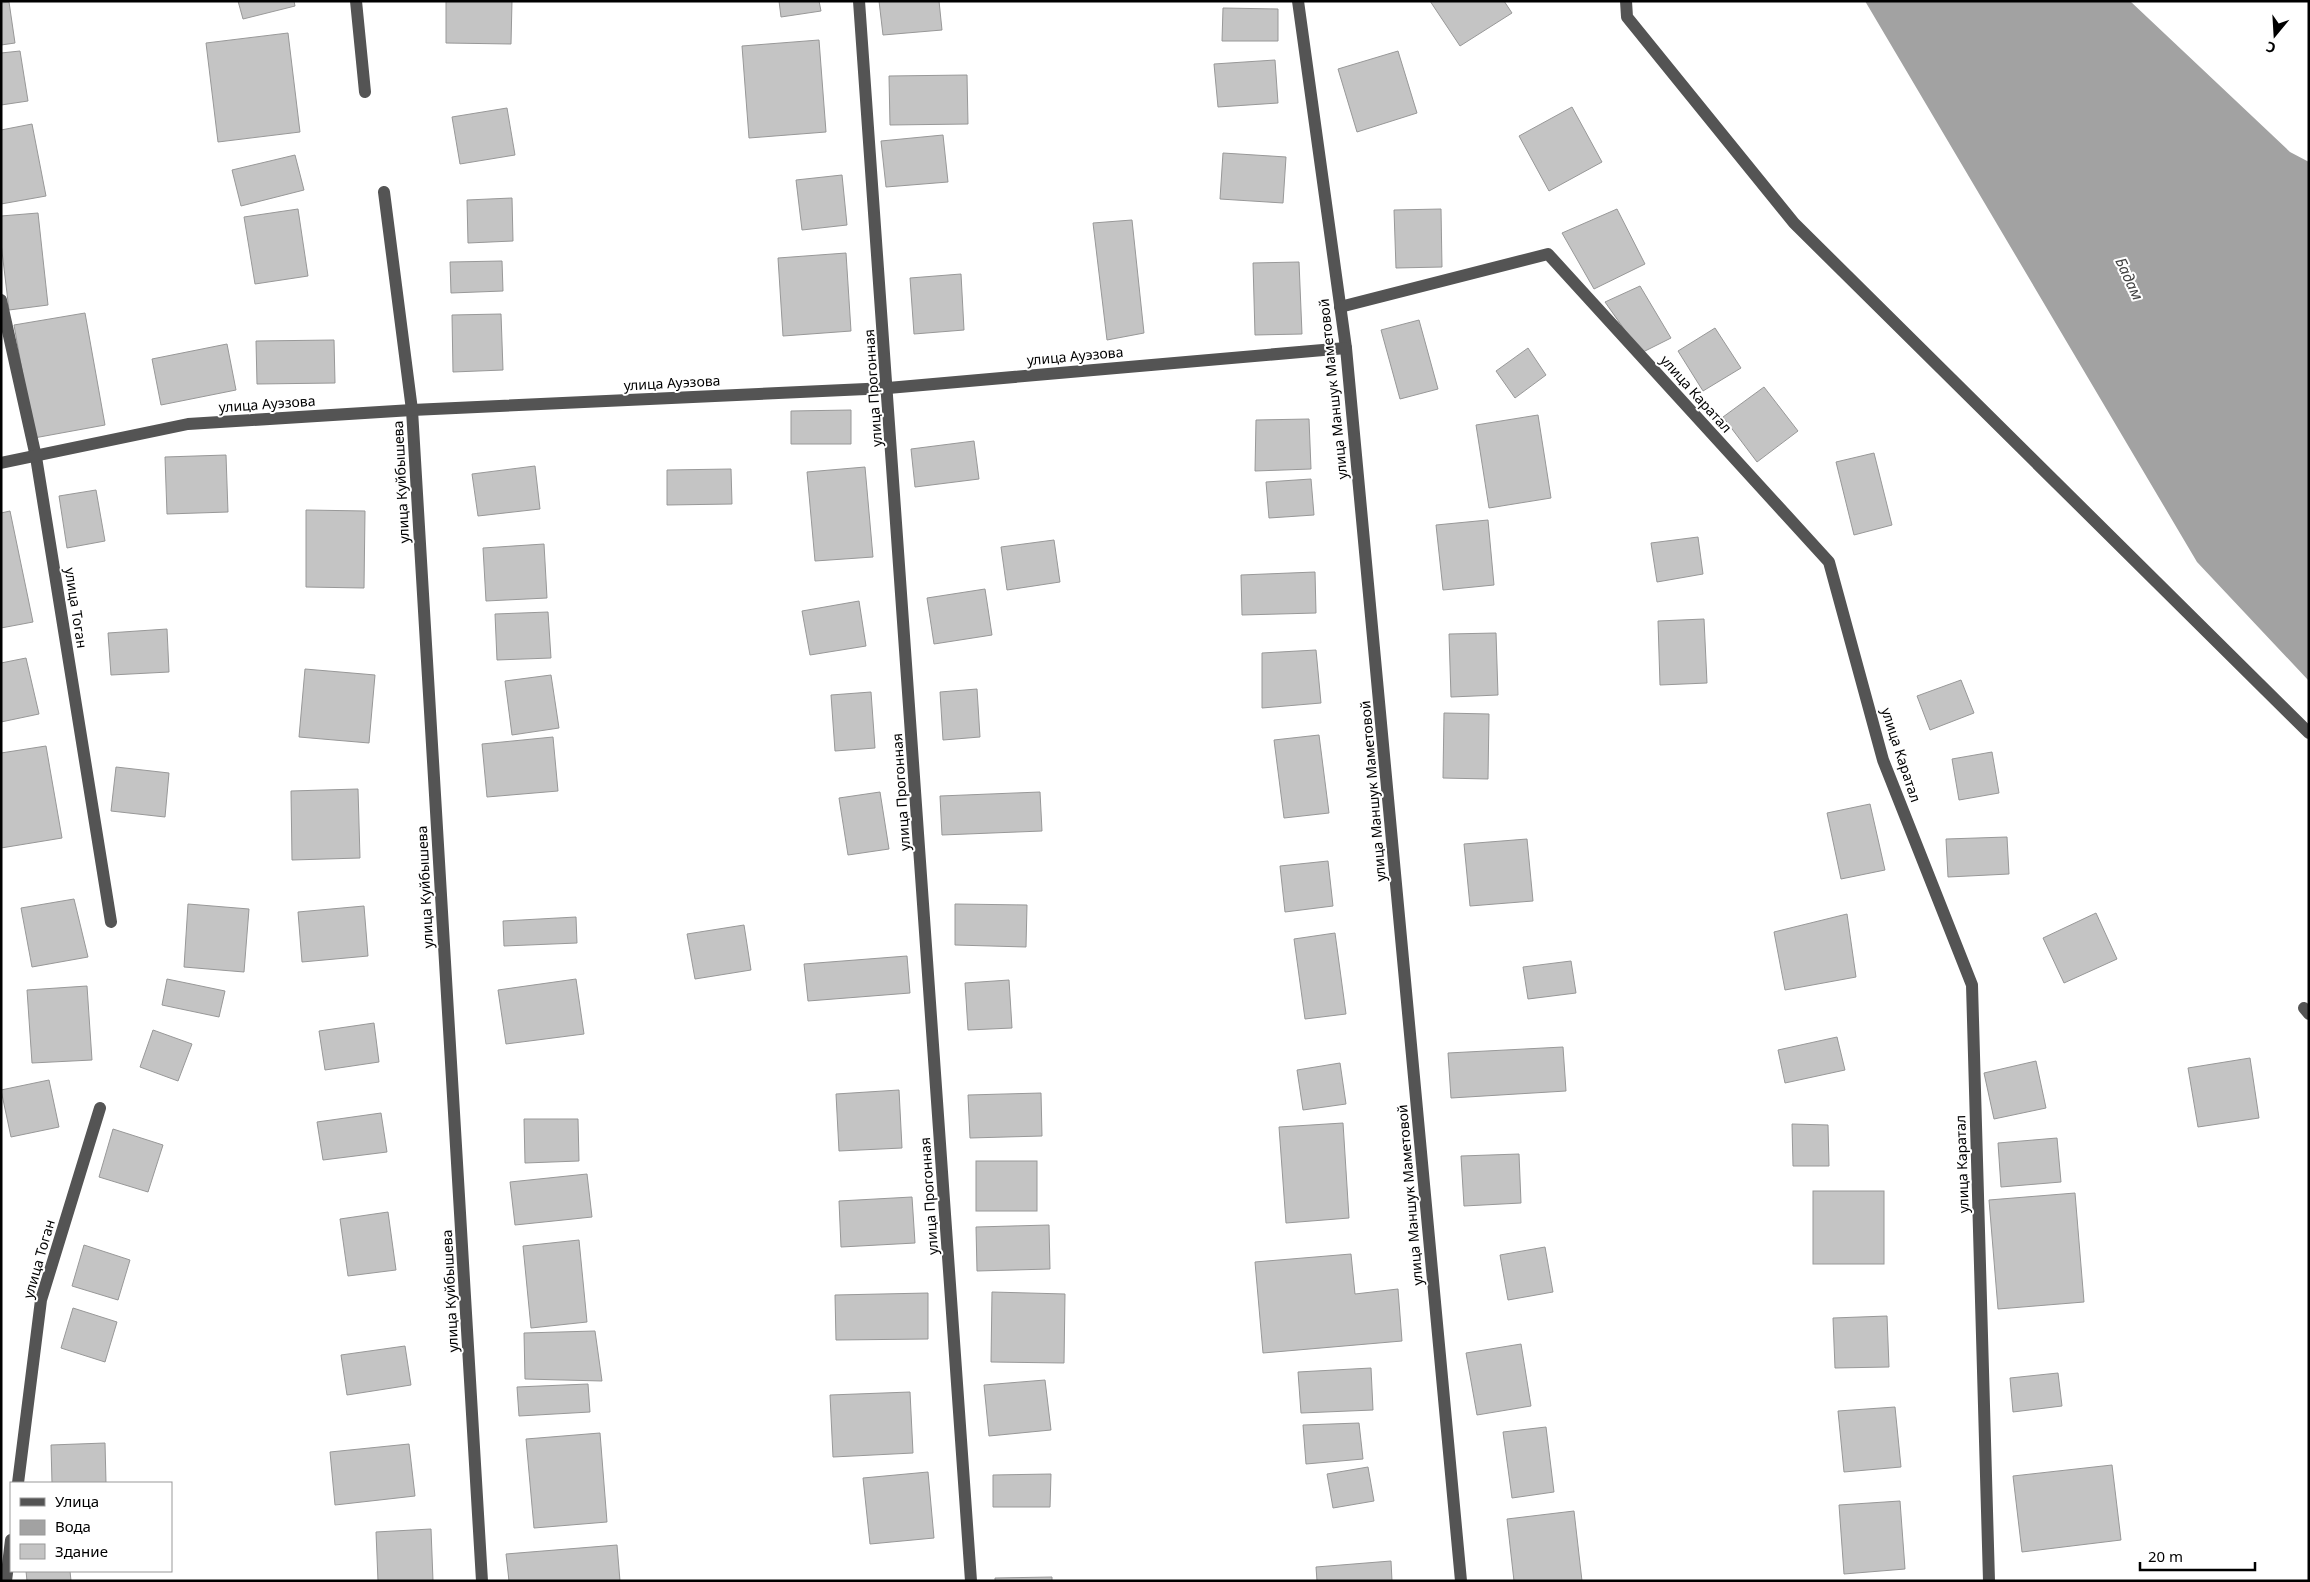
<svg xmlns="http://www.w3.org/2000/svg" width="2310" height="1582" font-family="'Noto Sans',sans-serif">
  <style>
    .water { fill: #a2a2a2 }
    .building { fill: #c4c4c4; stroke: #989898 }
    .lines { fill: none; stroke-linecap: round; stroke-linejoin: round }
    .minor { stroke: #545454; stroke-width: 12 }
    .labels { text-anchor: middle; stroke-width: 4; stroke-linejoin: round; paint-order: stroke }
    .street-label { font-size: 14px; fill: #000; stroke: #fff }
    .water-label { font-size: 15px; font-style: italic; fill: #434343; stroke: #fff }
  </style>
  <rect width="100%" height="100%" fill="#fff"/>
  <polygon class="water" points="1865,1 2130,1 2290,152 2309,162 2309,681 2197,562"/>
  <g class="building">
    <polygon points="238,1 294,1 295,6 243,19"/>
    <polygon points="446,1 512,1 511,44 446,43"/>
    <polygon points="779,1 819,1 821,11 781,17"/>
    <polygon points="879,1 939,1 942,30 883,35"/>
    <polygon points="1430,1 1504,1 1512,13 1460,46"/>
    <polygon points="9,2 15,43 1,45 1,3"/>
    <polygon points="1223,8 1278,9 1278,41 1222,41"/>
    <polygon points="288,33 300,132 218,142 206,43"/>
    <polygon points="819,40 826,132 749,138 742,46"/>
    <polygon points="20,51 28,101 1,105 1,53"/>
    <polygon points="1398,51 1417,113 1357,132 1338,69"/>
    <polygon points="1275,60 1278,103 1218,107 1214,64"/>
    <polygon points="967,75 968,124 890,125 889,76"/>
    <polygon points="1572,107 1602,162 1549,191 1519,136"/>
    <polygon points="507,108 515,155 460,164 452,117"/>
    <polygon points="32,124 46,196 1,204 1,130"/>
    <polygon points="943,135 948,182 886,187 881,141"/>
    <polygon points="1223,153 1286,157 1283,203 1220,199"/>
    <polygon points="295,155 304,190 241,206 232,170"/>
    <polygon points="842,175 847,225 802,230 796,180"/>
    <polygon points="512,198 513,241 468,243 467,200"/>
    <polygon points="298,209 308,276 255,284 244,217"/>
    <polygon points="1441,209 1442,267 1396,268 1394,210"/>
    <polygon points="1617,209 1645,264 1594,289 1562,233"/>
    <polygon points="38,213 48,305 9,310 1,243 1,216"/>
    <polygon points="1132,220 1144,333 1107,340 1093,223"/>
    <polygon points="846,253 851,331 783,336 778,258"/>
    <polygon points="502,261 503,291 451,293 450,262"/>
    <polygon points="1299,262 1302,334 1255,335 1253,263"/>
    <polygon points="961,274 964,330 914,334 910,278"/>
    <polygon points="1640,286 1671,338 1641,353 1605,302"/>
    <polygon points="85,313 105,425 34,438 14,325"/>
    <polygon points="501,314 503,370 453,372 452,315"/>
    <polygon points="1419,320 1438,389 1400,399 1381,330"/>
    <polygon points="1715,328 1741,368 1703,391 1678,351"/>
    <polygon points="334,340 335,383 257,384 256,341"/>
    <polygon points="227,344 236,390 161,405 152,359"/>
    <polygon points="1528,348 1546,375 1515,398 1496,371"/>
    <polygon points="1764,387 1798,431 1757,462 1723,417"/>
    <polygon points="851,410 851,444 791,444 791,411"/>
    <polygon points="1538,415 1551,498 1489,508 1476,425"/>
    <polygon points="1309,419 1311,469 1255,471 1256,420"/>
    <polygon points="974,441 979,479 915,487 911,449"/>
    <polygon points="1874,453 1892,525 1854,535 1836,462"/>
    <polygon points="226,455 228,512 167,514 165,457"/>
    <polygon points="535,466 540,509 478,516 472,474"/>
    <polygon points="865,467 873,557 815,561 807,472"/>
    <polygon points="731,469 732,504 667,505 667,470"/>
    <polygon points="1311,479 1314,515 1269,518 1266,482"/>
    <polygon points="96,490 105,541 67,548 59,496"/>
    <polygon points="306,510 365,511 364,588 306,587"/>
    <polygon points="10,511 33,622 1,628 1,513"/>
    <polygon points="1488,520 1494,585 1443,590 1436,525"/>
    <polygon points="1698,537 1703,574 1657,582 1651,543"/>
    <polygon points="1054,540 1060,582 1007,590 1001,547"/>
    <polygon points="544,544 547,598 486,601 483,548"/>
    <polygon points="1315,572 1316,613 1242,615 1241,575"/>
    <polygon points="985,589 992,635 934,644 927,598"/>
    <polygon points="859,601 866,646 810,655 802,611"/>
    <polygon points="548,612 551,658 497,660 495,614"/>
    <polygon points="1704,619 1707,683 1660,685 1658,621"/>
    <polygon points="167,629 169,672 111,675 108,633"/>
    <polygon points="1496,633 1498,695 1451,697 1449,634"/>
    <polygon points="1316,650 1321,703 1262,708 1262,653"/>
    <polygon points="26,658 39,714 1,722 1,663"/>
    <polygon points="305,669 375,675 369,743 299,737"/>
    <polygon points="551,675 559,728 512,735 505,681"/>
    <polygon points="1961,680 1974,713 1930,730 1917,696"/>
    <polygon points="977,689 980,737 943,740 940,692"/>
    <polygon points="871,692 875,748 835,751 831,695"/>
    <polygon points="1444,713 1489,714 1488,779 1443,778"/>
    <polygon points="1319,735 1329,813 1284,818 1274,740"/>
    <polygon points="553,737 558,791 487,797 482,744"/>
    <polygon points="46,746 62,838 1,848 1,753"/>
    <polygon points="1992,752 1999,793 1959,800 1952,759"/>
    <polygon points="116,767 169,773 165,817 111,811"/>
    <polygon points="358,789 360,858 292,860 291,791"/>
    <polygon points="880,792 889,849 848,855 839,798"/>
    <polygon points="1040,792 1042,831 942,835 940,796"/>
    <polygon points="1870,804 1885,870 1841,879 1827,813"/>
    <polygon points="2007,837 2009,874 1948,877 1946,839"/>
    <polygon points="1527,839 1533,901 1470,906 1464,844"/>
    <polygon points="1328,861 1333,906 1285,912 1280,866"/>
    <polygon points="74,899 88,957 32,967 21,908"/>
    <polygon points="188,904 249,909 244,972 184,967"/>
    <polygon points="955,904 1027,905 1026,947 955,945"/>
    <polygon points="364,906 368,956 302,962 298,912"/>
    <polygon points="2096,913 2117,959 2064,983 2043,938"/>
    <polygon points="1847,914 1856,977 1785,990 1774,932"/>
    <polygon points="576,917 577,943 504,946 503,921"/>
    <polygon points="744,925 751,970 695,979 687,934"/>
    <polygon points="1335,933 1346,1014 1305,1019 1294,939"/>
    <polygon points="907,956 910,993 808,1001 804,964"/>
    <polygon points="1571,961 1576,993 1528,999 1523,967"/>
    <polygon points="167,979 225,991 219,1017 162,1005"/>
    <polygon points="576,979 584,1034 506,1044 498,990"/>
    <polygon points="1009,980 1012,1028 968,1030 965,983"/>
    <polygon points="87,986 92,1060 32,1063 27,990"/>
    <polygon points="374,1023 379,1062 325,1070 319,1031"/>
    <polygon points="153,1030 192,1044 178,1081 140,1067"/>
    <polygon points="1837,1037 1845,1070 1785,1083 1778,1050"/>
    <polygon points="1563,1047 1566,1091 1451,1098 1448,1053"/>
    <polygon points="2250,1058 2259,1118 2198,1127 2188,1068"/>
    <polygon points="2036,1061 2046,1108 1994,1119 1984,1073"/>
    <polygon points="1340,1063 1346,1104 1303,1110 1297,1070"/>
    <polygon points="49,1080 59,1127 11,1137 1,1090"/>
    <polygon points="899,1090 902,1148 839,1151 836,1094"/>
    <polygon points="1041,1093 1042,1136 970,1138 968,1095"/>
    <polygon points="381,1113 387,1152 323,1160 317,1122"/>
    <polygon points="524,1119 578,1119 579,1161 525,1163"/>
    <polygon points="1343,1123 1349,1218 1286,1223 1279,1127"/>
    <polygon points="1792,1124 1828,1125 1829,1166 1793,1166"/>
    <polygon points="113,1129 163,1145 148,1192 99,1177"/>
    <polygon points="2057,1138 2061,1182 2001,1187 1998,1143"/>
    <polygon points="1519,1154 1521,1203 1464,1206 1461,1156"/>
    <rect x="976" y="1161" width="61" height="50"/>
    <polygon points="587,1174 592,1217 515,1225 510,1182"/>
    <rect x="1813" y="1191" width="71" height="73"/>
    <polygon points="2075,1193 2084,1302 1998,1309 1989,1200"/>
    <polygon points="912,1197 915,1243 841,1247 839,1201"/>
    <polygon points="388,1212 396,1270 348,1276 340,1219"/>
    <polygon points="1049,1225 1050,1269 977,1271 976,1227"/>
    <polygon points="579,1240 587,1322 531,1328 523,1246"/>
    <polygon points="84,1245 130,1260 118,1300 72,1286"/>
    <polygon points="1545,1247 1553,1292 1508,1300 1500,1255"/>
    <polygon points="1351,1254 1355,1294 1398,1289 1402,1341 1263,1353 1255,1262"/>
    <polygon points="992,1292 1065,1294 1064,1363 991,1362"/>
    <polygon points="928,1293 928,1339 836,1340 835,1295"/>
    <polygon points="73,1308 117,1322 105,1362 61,1348"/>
    <polygon points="1887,1316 1889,1367 1835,1368 1833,1318"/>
    <polygon points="595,1331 602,1381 525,1379 524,1333"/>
    <polygon points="1521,1344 1531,1406 1477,1415 1466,1353"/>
    <polygon points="405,1346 411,1385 347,1395 341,1355"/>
    <polygon points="1371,1368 1373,1410 1301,1413 1298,1372"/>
    <polygon points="2058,1373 2062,1406 2013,1412 2010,1378"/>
    <polygon points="1045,1380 1051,1430 989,1436 984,1385"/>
    <polygon points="588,1384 590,1412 519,1416 517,1387"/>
    <polygon points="910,1392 913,1453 833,1457 830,1395"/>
    <polygon points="1895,1407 1901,1467 1844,1472 1838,1411"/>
    <polygon points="1359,1423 1363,1459 1306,1464 1303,1425"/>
    <polygon points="1546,1427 1554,1492 1512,1498 1503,1432"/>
    <polygon points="600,1433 607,1522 534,1528 526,1439"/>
    <polygon points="105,1443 106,1483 52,1483 51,1445"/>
    <polygon points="409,1444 415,1496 335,1505 330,1452"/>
    <polygon points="2112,1465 2121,1540 2022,1552 2013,1476"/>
    <polygon points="1368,1467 1374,1501 1333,1508 1327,1474"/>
    <polygon points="928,1472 934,1538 870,1544 863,1478"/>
    <polygon points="1051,1474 1050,1507 993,1507 993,1475"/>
    <polygon points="1900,1501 1905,1569 1844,1574 1839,1505"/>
    <polygon points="1574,1511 1582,1581 1514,1581 1507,1519"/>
    <polygon points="431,1529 433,1581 378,1581 376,1532"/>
    <polygon points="617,1545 620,1581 509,1581 506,1554"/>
    <polygon points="1391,1561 1392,1581 1317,1581 1316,1567"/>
    <polygon points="26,1571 70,1571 71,1581 27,1581"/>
    <polygon points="1052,1577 1052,1581 995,1581 995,1578"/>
  </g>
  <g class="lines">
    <g class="minor">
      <polyline points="356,1 365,92"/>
      <polyline points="859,1 971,1581"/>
      <polyline points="1298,1 1346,348 1461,1581"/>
      <polyline points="1626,1 1627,17 1794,223 2309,733"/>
      <polyline points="384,192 412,410 482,1581"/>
      <polyline points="1,300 36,457 111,922"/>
      <polyline points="1340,307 1548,254 1829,562 1883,760 1972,985 1989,1581"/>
      <polyline points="1,463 188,424 412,410 888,388 1346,348"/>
      <polyline points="2304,1008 2309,1014"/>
      <polyline points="18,1483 41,1300 100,1108"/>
      <polyline points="6,1581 11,1540"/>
    </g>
  </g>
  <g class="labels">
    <g class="street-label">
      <text transform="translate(1075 356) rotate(-5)" y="5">улица Ауэзова</text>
      <text transform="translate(672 383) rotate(-3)" y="5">улица Ауэзова</text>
      <text transform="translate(873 388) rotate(-94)" y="5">улица Прогонная</text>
      <text transform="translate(1333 389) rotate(-96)" y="5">улица Маншук Маметовой</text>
      <text transform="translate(1696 394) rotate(48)" y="5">улица Каратал</text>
      <text transform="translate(267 404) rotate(-4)" y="5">улица Ауэзова</text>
      <text transform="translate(401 482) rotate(-93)" y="5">улица Куйбышева</text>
      <text transform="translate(76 608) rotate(81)" y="5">улица Тоган</text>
      <text transform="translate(1901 755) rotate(72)" y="5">улица Каратал</text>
      <text transform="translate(1373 791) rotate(-95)" y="5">улица Маншук Маметовой</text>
      <text transform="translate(901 792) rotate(-94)" y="5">улица Прогонная</text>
      <text transform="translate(425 887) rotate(-93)" y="5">улица Куйбышева</text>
      <text transform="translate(1962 1164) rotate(-92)" y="5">улица Каратал</text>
      <text transform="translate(1410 1195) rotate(-95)" y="5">улица Маншук Маметовой</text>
      <text transform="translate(929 1196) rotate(-94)" y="5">улица Прогонная</text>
      <text transform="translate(39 1259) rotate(-74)" y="5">улица Тоган</text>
      <text transform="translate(450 1291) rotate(-93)" y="5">улица Куйбышева</text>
    </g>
    <g class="water-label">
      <text transform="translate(2129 279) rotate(65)" y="5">Бадам</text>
    </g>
  </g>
  <rect width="2310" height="1582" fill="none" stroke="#000000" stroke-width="5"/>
  <rect x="10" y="1482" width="162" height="90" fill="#ffffff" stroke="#999999"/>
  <rect x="20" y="1498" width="25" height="8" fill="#545454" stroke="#999999"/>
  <text x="55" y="1507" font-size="15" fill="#000000">Улица</text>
  <rect x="20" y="1520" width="25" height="15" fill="#a2a2a2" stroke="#999999"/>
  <text x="55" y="1532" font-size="15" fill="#000000">Вода</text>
  <rect x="20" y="1544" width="25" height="15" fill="#c4c4c4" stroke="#999999"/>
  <text x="55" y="1557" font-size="15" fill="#000000">Здание</text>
  <g transform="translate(2275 35) rotate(198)" stroke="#ffffff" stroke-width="4" paint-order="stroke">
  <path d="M0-4L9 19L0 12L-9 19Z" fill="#000000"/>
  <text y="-8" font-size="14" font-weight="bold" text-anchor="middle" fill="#000000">С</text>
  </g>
  <path d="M2140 1562v8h115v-8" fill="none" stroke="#000000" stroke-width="2.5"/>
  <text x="2148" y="1562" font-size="15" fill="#000000" stroke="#ffffff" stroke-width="4" paint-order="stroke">20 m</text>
</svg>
